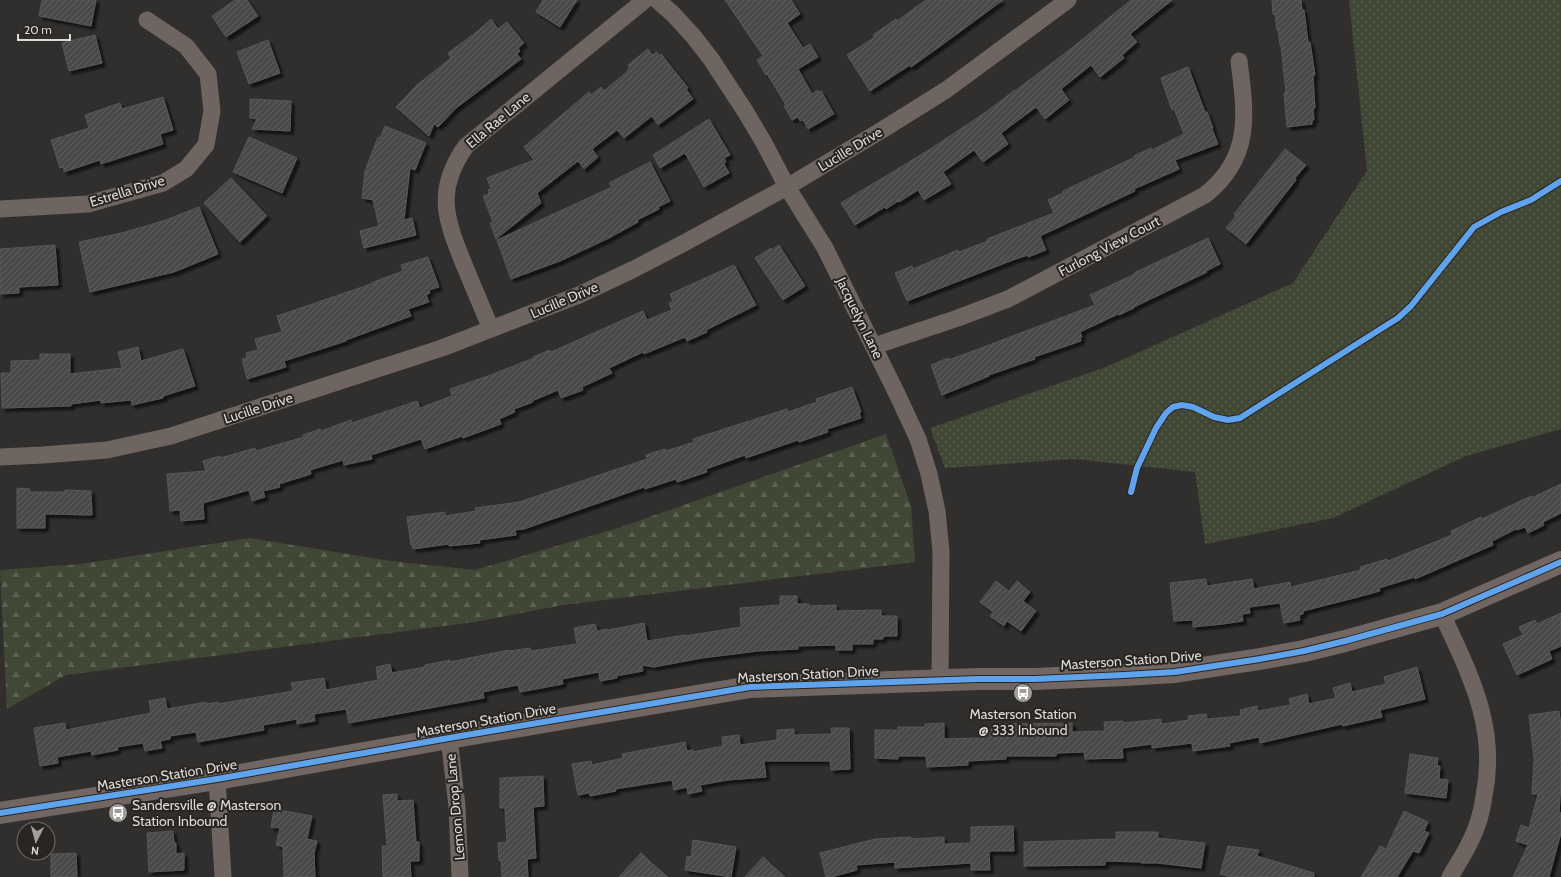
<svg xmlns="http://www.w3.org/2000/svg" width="1561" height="877" font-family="Cabin,sans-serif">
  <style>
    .forest { fill: url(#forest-firs) }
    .park { fill: url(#park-dots) }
    .building { fill: url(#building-hatch); stroke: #585757; filter: url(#shadow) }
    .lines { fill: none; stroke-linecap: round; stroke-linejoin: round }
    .street { stroke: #6f6560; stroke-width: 17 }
    .secondary { stroke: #726662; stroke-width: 22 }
    .cycleway-casing { stroke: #292521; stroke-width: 8 }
    .cycleway { stroke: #60a3ed; stroke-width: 6 }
    .labels { text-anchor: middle; stroke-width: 4; stroke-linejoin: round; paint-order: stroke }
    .street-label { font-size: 14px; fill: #dddbd8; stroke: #292521 }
    .poi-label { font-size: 14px; fill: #dddbd8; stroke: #292521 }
  </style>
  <defs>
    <pattern id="forest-firs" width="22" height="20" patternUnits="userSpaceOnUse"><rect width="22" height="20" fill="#414735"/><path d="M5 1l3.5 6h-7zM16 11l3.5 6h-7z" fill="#5c6152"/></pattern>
    <pattern id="park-dots" width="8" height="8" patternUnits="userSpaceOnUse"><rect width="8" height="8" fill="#414735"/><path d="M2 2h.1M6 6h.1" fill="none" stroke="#5c6152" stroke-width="1.8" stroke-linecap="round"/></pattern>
    <pattern id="building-hatch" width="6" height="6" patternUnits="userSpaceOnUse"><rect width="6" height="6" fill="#4a4849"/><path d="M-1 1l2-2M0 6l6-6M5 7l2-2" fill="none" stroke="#646262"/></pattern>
    <filter id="shadow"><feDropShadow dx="3.5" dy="3.5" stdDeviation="1" flood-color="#0009"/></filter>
  </defs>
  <rect width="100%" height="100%" fill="#312f2d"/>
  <polygon class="forest" points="886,434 911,506 915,562 563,605 475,622 66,675 7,709 0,570 81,564 250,538 391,561 475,570 618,528"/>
  <polygon class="park" points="1349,0 1561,0 1561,429 1466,456 1333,518 1205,544 1195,472 1075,459 945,468 930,428 1106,367 1293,283 1367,171"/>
  <g class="building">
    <polygon points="42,0 96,0 91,26 39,16"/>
    <polygon points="235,0 247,0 258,16 226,37 212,16"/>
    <polygon points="543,0 577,0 560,27 536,12"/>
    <polygon points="725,0 791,0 800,14 787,23 803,48 810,44 818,57 798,69 812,94 818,90 819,92 821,91 834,114 808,129 803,120 800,121 798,117 792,120 784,106 786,105 767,74 766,75 757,60 763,56"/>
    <polygon points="926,0 1003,0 939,47 911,67 910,65 870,91 847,55 875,37 873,35 896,19 897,21"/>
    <polygon points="1131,0 1172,0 1130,34 1137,42 1122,55 1124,58 1100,77 1091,65 1061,89 1069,100 1045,119 1036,107 1001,133 1008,144 983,162 974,150 943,172 951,184 924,200 918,190 899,202 898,201 886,209 885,207 855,225 841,203 929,150 986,112 1015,90 1015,91 1073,47"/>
    <polygon points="1272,0 1301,0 1302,10 1304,10 1308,42 1310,42 1315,75 1313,76 1315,108 1313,108 1314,120 1312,120 1312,124 1287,127 1284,93 1286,93 1281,46 1280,46 1278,30 1277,30 1275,14 1273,14"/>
    <polygon points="491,19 498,29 507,22 524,43 518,48 520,51 517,54 521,59 456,108 438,127 434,124 429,136 396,107 417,85 451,58 448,53 478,31"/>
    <polygon points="95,35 102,63 69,71 62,43"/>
    <polygon points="268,40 280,73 249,84 237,52"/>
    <polygon points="648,49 652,55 657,52 659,56 661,54 688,88 686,89 693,99 658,125 652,116 624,138 617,130 592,149 598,157 584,169 578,161 537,193 541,203 496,239 490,223 493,222 483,196 489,194 488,190 491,189 487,178 534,160 524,147 589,92 591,95 601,87 604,91 628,71 627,70 630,68 628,65"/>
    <polygon points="1188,67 1205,112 1207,112 1213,128 1212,129 1218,144 1175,160 1179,169 1134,189 1135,191 1040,236 1046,250 1028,257 1028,255 1013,260 907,301 895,273 912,266 913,269 958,250 959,252 988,241 987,239 1054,213 1048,200 1063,193 1063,191 1135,157 1134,156 1151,148 1152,150 1184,134 1174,109 1172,110 1161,78"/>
    <polygon points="163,97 173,130 160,134 163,144 101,164 100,160 64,172 63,167 60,168 51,140 89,128 85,115 120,103 122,109"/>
    <polygon points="250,99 291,101 290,131 252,129 257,119 250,118"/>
    <polygon points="709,119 730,155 724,158 726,162 724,164 729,173 704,187 685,153 660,168 653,155"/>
    <polygon points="385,126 426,143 415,170 410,168 404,220 412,218 416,235 364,248 360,231 379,226 373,200 362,198 365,171 378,137 380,138"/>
    <polygon points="249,137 297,158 282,193 233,172"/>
    <polygon points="1285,149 1306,165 1295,178 1296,180 1246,244 1226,228 1236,216 1234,214"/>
    <polygon points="650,162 670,201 658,207 659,209 637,220 638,222 609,238 560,261 511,279 497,240 612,187 609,183"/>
    <polygon points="231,178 267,216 240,242 204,203"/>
    <polygon points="199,207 218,254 174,272 90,292 79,242 122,233 166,220"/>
    <polygon points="1208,238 1220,264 1206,271 1207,272 1134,307 1134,308 1119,315 1118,314 1080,332 1082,337 1080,338 1081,341 1034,357 1035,359 989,375 989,376 942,395 931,365 948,358 949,360 1095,305 1090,295 1135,274 1134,273"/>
    <polygon points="55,245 58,285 19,287 19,293 0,294 0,249"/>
    <polygon points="779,245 805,286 783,300 755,258 771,248 772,250"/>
    <polygon points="428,257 439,287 429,290 430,293 426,295 429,302 408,309 411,316 346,340 346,341 284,361 286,367 247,379 242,359 247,358 246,353 258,350 255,339 282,332 277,316 371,284 371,283 403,271 401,265"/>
    <polygon points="734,265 756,305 706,330 707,332 687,341 685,337 644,354 643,352 609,368 612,373 582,387 583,390 561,398 558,390 532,401 533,402 514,409 515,412 499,419 501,424 463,438 462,436 425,449 421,439 371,455 372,459 344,465 343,460 310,470 311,474 279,484 280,487 263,491 265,497 252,501 249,490 203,503 204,519 181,521 180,510 170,511 167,474 206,471 203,461 220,456 220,458 255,448 256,451 304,437 303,435 320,429 321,431 351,420 352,423 417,401 420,408 452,396 450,389 488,376 534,358 533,357 550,350 551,352 643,311 647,320 672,310 669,303 673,301 670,294"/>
    <polygon points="138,347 141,361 183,349 195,386 163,396 163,398 132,405 131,400 101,403 101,400 71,404 71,406 2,408 1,373 11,373 11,361 40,360 40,354 70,354 70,374 122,368 118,352"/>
    <polygon points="852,387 861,412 859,413 861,418 827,429 828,432 799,442 798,440 746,458 745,455 706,469 707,472 677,482 676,479 645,489 644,487 524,529 515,530 516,535 479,540 480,543 449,546 449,544 413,549 412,545 411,545 407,517 445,512 445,516 476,511 475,508 519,502 647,459 646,455 665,449 666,451 694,442 693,439 787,409 788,412 817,402 816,399"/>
    <polygon points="1561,484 1561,513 1543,522 1544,525 1528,533 1525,527 1517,530 1516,529 1492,541 1493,545 1415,579 1415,577 1379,588 1380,591 1358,597 1303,611 1303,614 1299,615 1300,620 1284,623 1280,603 1249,607 1250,613 1242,614 1243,621 1223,624 1193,627 1193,620 1174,621 1170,583 1206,579 1207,586 1252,579 1254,589 1290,582 1291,587 1361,570 1360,567 1387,559 1388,561 1452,535 1451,531 1481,517 1482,519 1531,496 1531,498"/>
    <polygon points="17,488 30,489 30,492 65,492 65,490 91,491 92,515 45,514 45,528 17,528"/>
    <polygon points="996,581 1009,591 1017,581 1030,592 1023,601 1036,611 1021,631 1007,621 1004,626 990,616 993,612 980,602"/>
    <polygon points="780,596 797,596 797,604 809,604 809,606 836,605 836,611 881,610 881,616 897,616 897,636 883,636 883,639 873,639 873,644 852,644 852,650 836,650 836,645 798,646 798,649 758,651 702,658 654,667 642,665 643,671 616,676 617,678 600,681 599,672 562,679 563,684 520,692 518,685 497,689 483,692 484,698 349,723 346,709 314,714 315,721 297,724 297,719 263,725 264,730 198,742 196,732 170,736 170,739 160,741 162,748 145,751 143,743 117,747 118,750 92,755 91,751 57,757 58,763 40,766 34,728 65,723 66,730 151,713 149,701 165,698 167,709 206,702 206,704 218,702 218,704 293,691 291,683 324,678 326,690 378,680 376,667 390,664 392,673 425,667 425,665 450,660 450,662 509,650 509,651 530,648 531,651 577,644 574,628 595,624 597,631 607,629 608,630 644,623 647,641 685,635 685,636 741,627 740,608 780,605"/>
    <polygon points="1561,613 1561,646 1549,651 1552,659 1517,675 1503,644 1523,635 1519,627 1535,620 1537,624"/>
    <polygon points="1417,667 1425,699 1380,710 1382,717 1343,726 1342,724 1260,743 1259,737 1229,743 1230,746 1193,751 1192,743 1152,748 1152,744 1122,748 1123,758 1085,759 1084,752 1057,753 1056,756 1006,756 1006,759 968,761 968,765 927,767 926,756 898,756 898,759 875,758 875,730 898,730 898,727 925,727 925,724 944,723 944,739 980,738 980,734 991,733 991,729 999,729 999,724 1072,723 1072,732 1105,731 1104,722 1123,721 1123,723 1161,719 1162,724 1189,720 1188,716 1206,714 1207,719 1241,716 1240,710 1257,706 1258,711 1291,705 1289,699 1307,694 1309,704 1336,698 1333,688 1350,683 1352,692 1386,684 1384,677"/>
    <polygon points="1559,711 1561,725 1561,784 1559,812 1561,813 1561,833 1549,877 1513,877 1528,845 1516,841 1521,825 1529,828 1538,794 1532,794 1534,758 1529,715"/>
    <polygon points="831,728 849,728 850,769 831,770 830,761 764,761 766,777 728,780 700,785 702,791 688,794 687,787 674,790 672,780 615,789 616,791 590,796 589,793 578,795 572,764 591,761 592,765 623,758 622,754 685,742 687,751 693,750 693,752 723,746 722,737 739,735 740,745 777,740 777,730 794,729 794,735 832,734"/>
    <polygon points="1410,754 1438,758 1437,766 1440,766 1439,779 1448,780 1446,798 1405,793"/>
    <polygon points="543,776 544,806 533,807 536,858 527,859 528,877 502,877 501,860 499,861 498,843 507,842 505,808 500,808 500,778"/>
    <polygon points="397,794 397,801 413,800 416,842 419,842 419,861 410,861 411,877 383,877 382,846 387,846 383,795"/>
    <polygon points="274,809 312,816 307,839 317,841 314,853 315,877 284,877 283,847 276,845 280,828 271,827"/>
    <polygon points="1404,811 1428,822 1424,831 1429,833 1419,853 1413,851 1397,877 1361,877 1380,846 1386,849"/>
    <polygon points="1013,826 1014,851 989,851 990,870 971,870 971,863 895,868 895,862 856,865 857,870 831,877 826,877 820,853 875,839 911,837 911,839 944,837 944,844 971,843 971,827"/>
    <polygon points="173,831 174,843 176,843 176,854 184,853 184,870 149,872 147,833"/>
    <polygon points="1116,832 1158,832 1158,838 1205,843 1201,868 1157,863 1141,863 1140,862 1105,861 1105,865 1024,866 1024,842 1116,839"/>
    <polygon points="693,840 736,847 731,877 685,870 687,856 691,857"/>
    <polygon points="1228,846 1259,850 1257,856 1314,873 1314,877 1230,877 1220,874"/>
    <polygon points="76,853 77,877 51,877 51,854"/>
    <polygon points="641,853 654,865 668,877 619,877"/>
    <polygon points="763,857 785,877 745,877"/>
  </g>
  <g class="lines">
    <g class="street">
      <polyline points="657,0 673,14 694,37 711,59 745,111 764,143 787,187 825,248 897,394 918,439 929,474 937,511 941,551 940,680"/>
      <polyline points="0,209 88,204 163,183 186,169 206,145 212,111 208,74 186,46 147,20"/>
      <path d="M 491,329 C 482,308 474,288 465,267 C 446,220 434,191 466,146 L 645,0"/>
      <path d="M 874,346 L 958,318 L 1008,299 L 1205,195 C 1252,158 1246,115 1239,61"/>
      <polyline points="0,457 43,455 107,450 171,436 442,348 579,295 634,269 684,243 787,187 882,130 946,90 1068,0"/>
      <path d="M 1442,614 C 1470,675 1498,727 1484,796 C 1482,811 1478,826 1471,840 C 1465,853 1457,865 1450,877"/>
      <polyline points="449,738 457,806 460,877"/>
      <polyline points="217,779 223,877"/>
    </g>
    <polyline class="secondary" points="0,813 217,779 449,738 750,687 978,679 1035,679 1124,675 1175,672 1260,659 1304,651 1345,641 1442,614 1561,562"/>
    <g class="cycleway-casing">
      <g id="cycleway">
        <polyline points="1131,492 1137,468 1156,428 1166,413 1173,407 1182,405 1193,407 1214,417 1228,420 1240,418 1398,318 1411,306 1474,227 1501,212 1531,200 1561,181"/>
        <polyline points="0,813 217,779 449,738 750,687 978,679 1035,679 1124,675 1175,672 1260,659 1304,651 1345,641 1442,614 1561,562"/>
      </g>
    </g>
    <use href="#cycleway" class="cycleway"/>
  </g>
  <defs>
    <g id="bus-disc" transform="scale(1)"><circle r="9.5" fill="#a19f9c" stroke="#292521"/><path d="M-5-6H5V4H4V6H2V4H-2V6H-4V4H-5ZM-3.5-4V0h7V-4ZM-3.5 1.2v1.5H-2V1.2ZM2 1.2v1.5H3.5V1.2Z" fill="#fff"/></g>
  </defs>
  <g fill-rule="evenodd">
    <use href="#bus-disc" x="1023" y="693"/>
    <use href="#bus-disc" x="118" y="813"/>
  </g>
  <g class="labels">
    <g class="street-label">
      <text transform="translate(498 120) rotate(-40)" y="5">Ella Rae Lane</text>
      <text transform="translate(850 149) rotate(-31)" y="5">Lucille Drive</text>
      <text transform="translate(127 191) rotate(-17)" y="5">Estrella Drive</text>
      <text transform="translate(1109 246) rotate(-28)" y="5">Furlong View Court</text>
      <text transform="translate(564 300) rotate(-23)" y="5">Lucille Drive</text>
      <text transform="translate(860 318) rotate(64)" y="5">Jacquelyn Lane</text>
      <text transform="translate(258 408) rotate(-18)" y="5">Lucille Drive</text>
      <text transform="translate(1131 660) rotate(-4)" y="5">Masterson Station Drive</text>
      <text transform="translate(808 674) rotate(-3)" y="5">Masterson Station Drive</text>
      <text transform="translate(486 720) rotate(-10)" y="5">Masterson Station Drive</text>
      <text transform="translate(167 775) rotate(-9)" y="5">Masterson Station Drive</text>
      <text transform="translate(455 807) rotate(-95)" y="5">Lemon Drop Lane</text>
    </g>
    <g class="poi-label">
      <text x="1023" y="719">Masterson Station<tspan x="1023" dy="16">@ 333 Inbound</tspan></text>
      <text x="132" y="810" text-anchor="start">Sandersville @ Masterson<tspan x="132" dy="16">Station Inbound</tspan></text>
    </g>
  </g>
  <g transform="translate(36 841) rotate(186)"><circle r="19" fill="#292521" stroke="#716e6a"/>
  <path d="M0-3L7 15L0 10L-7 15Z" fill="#a19f9c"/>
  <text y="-6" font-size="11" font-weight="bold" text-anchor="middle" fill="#dddbd8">N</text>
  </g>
  <path d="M18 34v6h52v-6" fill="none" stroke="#dddbd8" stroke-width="2"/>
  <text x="24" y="34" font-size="12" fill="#dddbd8" stroke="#292521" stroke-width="3" paint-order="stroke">20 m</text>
</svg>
